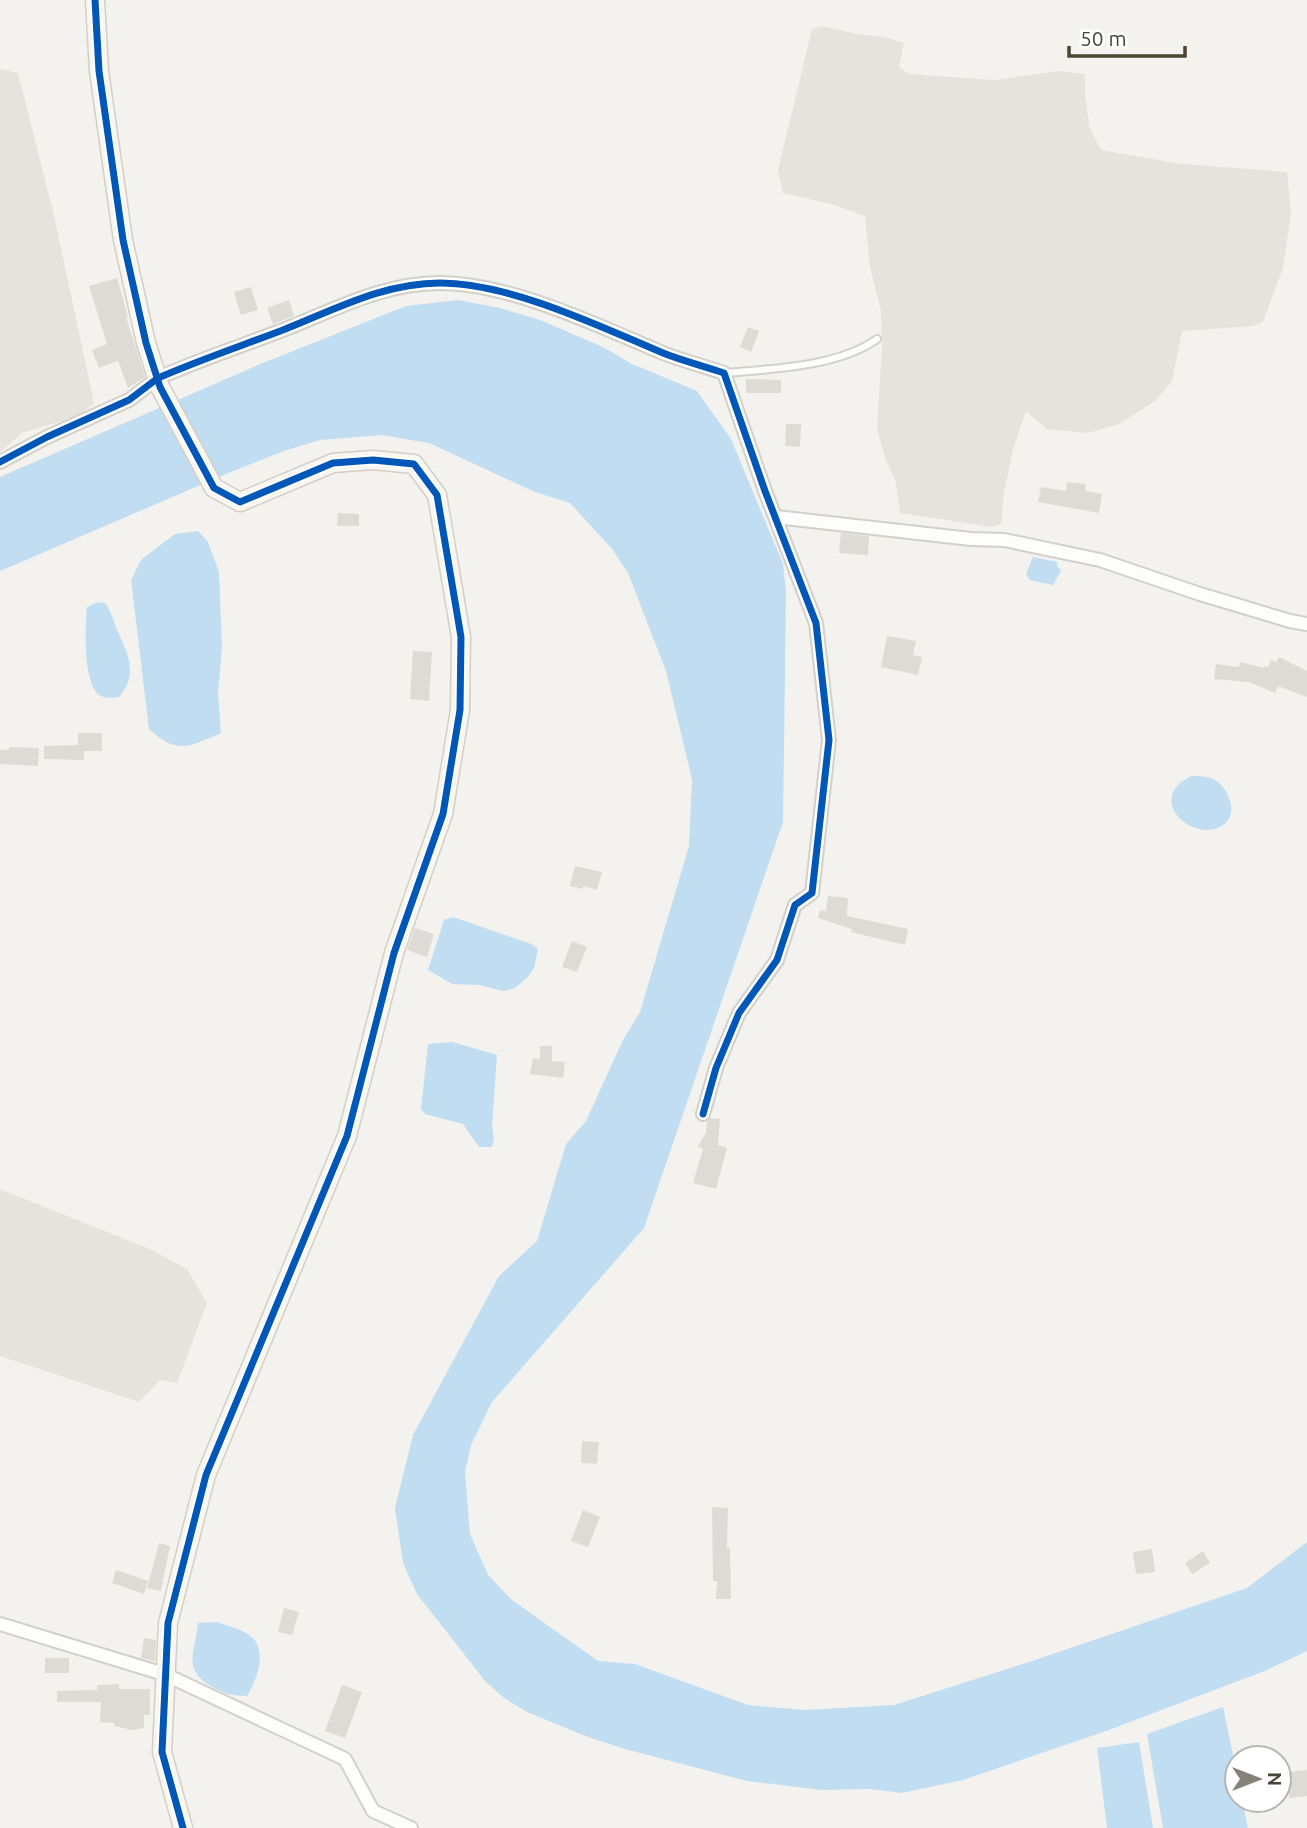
<svg xmlns="http://www.w3.org/2000/svg" width="1307" height="1828" font-family="Ubuntu,sans-serif">
  <style>
    .industrial { fill: #e6e2de }
    .water { fill: #c0ddf1 }
    .building { fill: #dedbd6 }
    .lines { fill: none; stroke-linecap: round; stroke-linejoin: round }
    .lane-casing { stroke: #d2d0cb; stroke-width: 10 }
    .street-casing { stroke: #d2d0cb; stroke-width: 16 }
    .secondary-casing { stroke: #d3cfc5; stroke-width: 21 }
    .lane { stroke: #fdfdfc; stroke-width: 6 }
    .street { stroke: #fdfdfc; stroke-width: 12 }
    .secondary { stroke: #f7f6f1; stroke-width: 18 }
    .cycleway-casing { stroke: #fff; stroke-width: 11 }
    .cycleway { stroke: #0057b8; stroke-width: 7 }
  </style>
  <rect width="100%" height="100%" fill="#f4f2ee"/>
  <g class="industrial">
    <polygon points="822,26 857,34 884,37 904,43 899,67 909,74 994,80 1058,71 1085,74 1085,97 1090,129 1101,150 1182,164 1287,172 1291,214 1283,268 1263,322 1253,326 1182,331 1172,381 1155,401 1119,424 1088,433 1047,429 1026,411 1014,446 1004,492 1001,524 992,527 900,513 896,482 885,458 877,428 882,345 881,311 870,267 865,216 831,204 783,193 778,170 812,29"/>
    <polygon points="0,69 18,73 53,211 94,403 78,416 22,433 0,452"/>
    <polygon points="0,1189 150,1249 187,1269 207,1303 177,1383 160,1380 139,1402 0,1356"/>
  </g>
  <g class="water">
    <polygon points="458,300 500,308 540,320 603,347 632,364 697,391 731,439 783,564 786,592 783,822 644,1228 492,1402 471,1445 465,1472 470,1534 488,1575 512,1600 598,1661 635,1664 748,1705 805,1710 894,1705 1032,1661 1247,1588 1307,1542 1307,1651 1267,1670 1109,1730 963,1780 902,1793 870,1789 821,1790 747,1781 625,1749 588,1737 527,1712 504,1698 485,1681 417,1594 403,1563 395,1508 413,1435 499,1276 537,1241 566,1144 586,1121 623,1040 640,1012 689,846 692,779 666,671 628,573 612,549 570,503 535,492 429,443 381,435 320,440 284,451 233,471 0,571 0,477 263,363 406,306"/>
    <path d="M 198,531 L 208,542 L 219,572 L 222,647 L 218,693 L 221,733 C 189,747 177,755 149,729 L 131,580 L 141,560 L 175,534 Z"/>
    <polygon points="1033,557 1057,562 1057,566 1061,570 1053,585 1030,580 1026,574"/>
    <path d="M 98,602 L 105,603 C 112,613 114,623 119,634 C 129,657 138,675 119,697 C 112,698 104,699 98,694 C 83,680 85,626 87,607 Z"/>
    <path d="M 1191,776 C 1198,776 1207,776 1213,779 C 1226,785 1237,808 1228,820 C 1204,851 1139,802 1191,776 Z"/>
    <polygon points="453,917 531,944 538,949 534,968 528,977 515,988 503,991 479,985 452,984 428,970 444,920"/>
    <polygon points="452,1042 497,1055 492,1125 494,1139 492,1147 479,1147 463,1124 425,1114 421,1109 428,1044"/>
    <path d="M 217,1622 C 228,1626 245,1630 253,1638 C 267,1653 256,1682 247,1696 C 233,1696 222,1693 211,1686 C 181,1669 196,1650 198,1623 Z"/>
    <polygon points="1223,1707 1237,1774 1237,1800 1242,1800 1248,1828 1163,1828 1147,1734"/>
    <polygon points="1139,1742 1153,1828 1107,1828 1097,1748"/>
  </g>
  <g class="building">
    <polygon points="117,278 128,317 126,317 145,377 128,388 118,361 99,368 92,350 107,344 89,286"/>
    <polygon points="251,287 258,310 241,315 234,292"/>
    <polygon points="289,300 294,316 273,324 267,308"/>
    <polygon points="748,327 759,331 751,352 740,347"/>
    <polygon points="746,379 781,380 781,393 746,393"/>
    <polygon points="786,424 801,424 800,447 785,446"/>
    <polygon points="1067,482 1086,484 1085,491 1102,494 1099,513 1038,502 1041,487 1066,491"/>
    <polygon points="338,513 359,514 359,526 337,526"/>
    <polygon points="841,533 869,536 868,555 839,553"/>
    <polygon points="887,636 916,641 913,655 922,657 918,675 881,667"/>
    <polygon points="413,651 432,652 429,701 410,699"/>
    <polygon points="1279,657 1307,671 1307,697 1278,686 1275,693 1249,682 1214,679 1216,664 1239,667 1240,662 1264,668 1265,666 1268,667 1271,660 1276,662"/>
    <polygon points="78,733 102,733 102,751 84,751 84,760 44,759 44,746 78,745"/>
    <polygon points="9,747 39,748 38,766 0,764 0,750 9,750"/>
    <polygon points="575,866 602,872 597,890 583,886 583,889 570,886"/>
    <polygon points="828,896 848,898 847,916 908,929 905,945 851,932 852,929 818,918 820,910 826,911"/>
    <polygon points="415,928 434,934 427,957 407,950"/>
    <polygon points="572,941 587,947 577,972 562,967"/>
    <polygon points="540,1046 552,1046 552,1061 565,1062 563,1078 530,1074 533,1058 540,1059"/>
    <polygon points="710,1118 720,1119 718,1145 727,1148 716,1189 693,1183 703,1149 698,1146 706,1133 707,1122"/>
    <polygon points="582,1441 599,1442 597,1464 581,1463"/>
    <polygon points="712,1507 728,1508 727,1548 730,1548 731,1599 716,1599 717,1581 713,1581"/>
    <polygon points="583,1510 600,1517 588,1547 571,1541"/>
    <polygon points="159,1543 170,1546 161,1591 147,1588"/>
    <polygon points="1152,1549 1155,1572 1136,1574 1133,1552"/>
    <polygon points="1203,1551 1210,1563 1192,1574 1185,1563"/>
    <polygon points="116,1570 148,1581 144,1594 112,1583"/>
    <polygon points="284,1608 299,1612 292,1635 278,1632"/>
    <polygon points="144,1638 156,1640 155,1661 141,1658"/>
    <rect x="45" y="1658" width="24" height="15"/>
    <polygon points="119,1684 119,1689 150,1689 150,1715 144,1715 144,1728 133,1730 114,1726 114,1723 100,1722 101,1702 57,1702 57,1691 97,1690 97,1685"/>
    <polygon points="342,1685 362,1692 345,1738 325,1731"/>
    <polygon points="1307,1770 1307,1796 1289,1798 1287,1772"/>
  </g>
  <g class="lines">
    <g class="lane-casing">
      <path id="lane" d="M 724,373 C 771,369 838,367 877,339"/>
    </g>
    <g class="street-casing">
      <g id="street">
        <path d="M 0,462 L 47,437 L 129,400 L 158,378 C 199,360 241,346 283,330 C 334,310 383,283 440,283 C 510,283 599,326 663,353 C 683,361 704,366 724,373 L 765,491 L 816,623 L 829,740 L 812,893 L 795,905 L 777,960 L 739,1013 L 716,1068 L 703,1114"/>
        <polyline points="776,517 971,539 1004,540 1100,560 1200,594 1290,621 1307,624"/>
        <polyline points="0,1624 164,1674 345,1759 373,1811 411,1828"/>
      </g>
    </g>
    <g class="secondary-casing">
      <polyline id="secondary" points="95,0 99,71 123,240 146,343 160,387 214,488 240,502 333,463 373,460 414,464 437,495 461,637 460,710 443,814 394,953 347,1136 206,1475 168,1623 162,1752 183,1828"/>
    </g>
    <use href="#lane" class="lane"/>
    <use href="#street" class="street"/>
    <use href="#secondary" class="secondary"/>
    <g class="cycleway-casing">
      <g id="cycleway">
        <polyline points="95,0 99,71 123,240 146,343 160,387 214,488 240,502 333,463 373,460 414,464 437,495 461,637 460,710 443,814 394,953 347,1136 206,1475 168,1623 162,1752 183,1828"/>
        <path d="M 0,462 L 47,437 L 129,400 L 158,378 C 199,360 241,346 283,330 C 334,310 383,283 440,283 C 510,283 599,326 663,353 C 683,361 704,366 724,373 L 765,491 L 816,623 L 829,740 L 812,893 L 795,905 L 777,960 L 739,1013 L 716,1068 L 703,1114"/>
      </g>
    </g>
    <use href="#cycleway" class="cycleway"/>
  </g>
  <g transform="translate(1258 1779) rotate(90)"><circle r="33" fill="#ffffff" stroke="#b7b4b0" stroke-width="2"/>
  <path d="M0-5L12 26L0 18L-12 26Z" fill="#868178"/>
  <text y="-10" font-size="19" font-weight="bold" text-anchor="middle" fill="#4b4439">N</text>
  </g>
  <path d="M1069 46v10h116v-10" fill="none" stroke="#4b4439" stroke-width="3.5"/>
  <text x="1080" y="46" font-size="21" fill="#4b4439" stroke="#ffffff" stroke-width="5" paint-order="stroke">50 m</text>
</svg>
